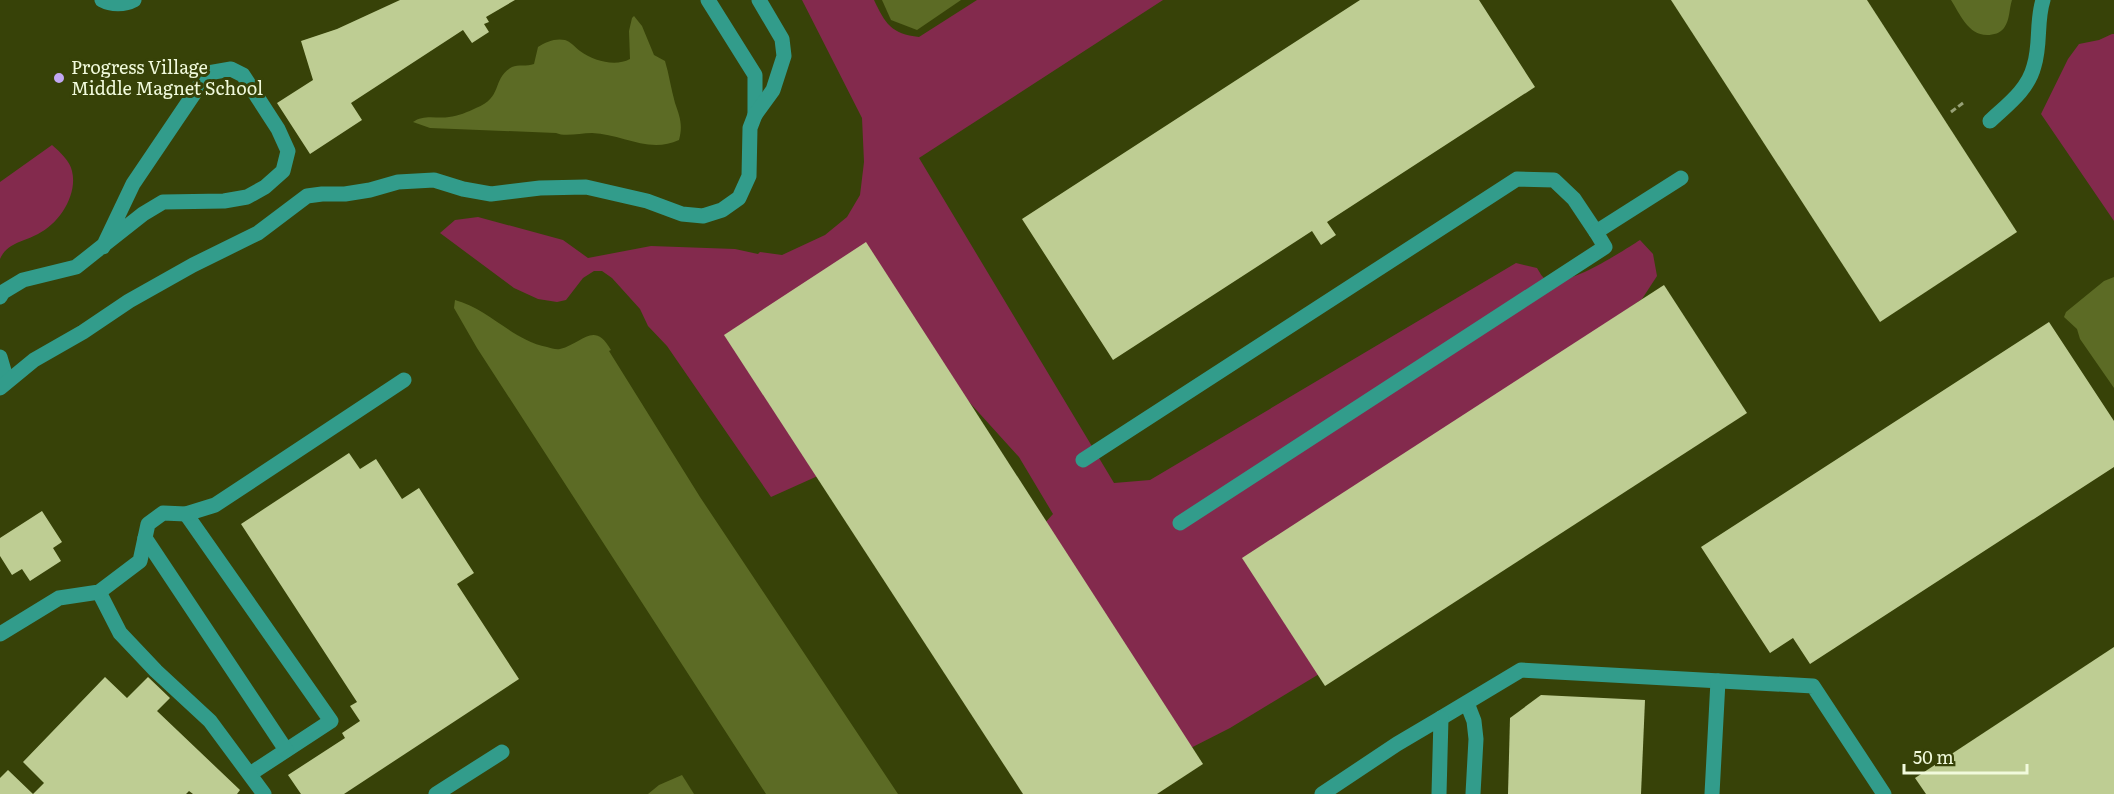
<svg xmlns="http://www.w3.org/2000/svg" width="2114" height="794" font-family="Literata,serif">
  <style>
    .green { fill: #832a4d }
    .water { fill: #5c6b25 }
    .building { fill: #becd93 }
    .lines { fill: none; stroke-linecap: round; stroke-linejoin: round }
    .path { stroke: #97a176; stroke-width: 3; stroke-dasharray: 6 3; stroke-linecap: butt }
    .minor { stroke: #329c8b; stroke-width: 15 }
    .poi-dot { fill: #c2a8f3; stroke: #374208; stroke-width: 2 }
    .labels { text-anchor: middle; stroke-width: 6; stroke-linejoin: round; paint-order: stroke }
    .poi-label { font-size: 18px; fill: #f1fadc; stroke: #374208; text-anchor: start }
  </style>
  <rect width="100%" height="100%" fill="#374208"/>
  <g class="green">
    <path d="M 802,0 L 874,0 C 885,23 891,34 919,37 L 977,0 L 1163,0 L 919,158 L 1114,483 L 1150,480 L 1516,263 L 1537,268 C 1539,271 1542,277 1545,279 C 1563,291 1624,250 1640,240 L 1653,254 L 1657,276 L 1642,299 L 1507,392 L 1486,573 L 1230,728 L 1120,784 L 1036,533 L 1053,514 L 1019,457 L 961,393 L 880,448 L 771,497 L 667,346 L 648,326 L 640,309 L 612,278 L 602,271 L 594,271 L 583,278 L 566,300 L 557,302 L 538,299 L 514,288 L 440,233 L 455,220 L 478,217 L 563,240 L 588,258 L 651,246 L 735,249 L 758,254 L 760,252 L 782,255 L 825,235 L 847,217 L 860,195 L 861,187 L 864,162 L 862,118 Z"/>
    <polygon points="2112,34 2114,34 2114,221 2041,114 2068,59 2079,44 2099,40"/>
    <path d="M 52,145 C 60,152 70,161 72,171 C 78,195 59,224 38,234 C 23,242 7,243 0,259 L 0,182 Z"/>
  </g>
  <g class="water">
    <polygon points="882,0 961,0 917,30 891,20"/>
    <path d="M 1951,0 L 2012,0 C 2009,9 2010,20 2004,28 C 2000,33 1994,35 1987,35 C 1968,35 1960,14 1951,0 Z"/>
    <path d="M 634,16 L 642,26 L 654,55 L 665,61 C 669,74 671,89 675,103 C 680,117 683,125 679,140 C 649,154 622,134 592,133 C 580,133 565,137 556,133 L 430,128 L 413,122 C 424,114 437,119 449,117 C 458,116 468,112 476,108 C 504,97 491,79 512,67 C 518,64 527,67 534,64 L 538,47 C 546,42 555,38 565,40 C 570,41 576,48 580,51 C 594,61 615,67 630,59 L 629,31 L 632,18 Z"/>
    <polygon points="2114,277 2114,388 2080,339 2077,329 2064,317 2066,312 2104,281"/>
    <path d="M 455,300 C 489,309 512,340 547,347 C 551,348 556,350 560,349 C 583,343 594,320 611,350 L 609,351 L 700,497 L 898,794 L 766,794 L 477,348 L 454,308 Z"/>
    <polygon points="682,775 694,794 648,794 659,785"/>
  </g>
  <g class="building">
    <polygon points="400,0 515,0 486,17 489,22 484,24 489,32 472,43 463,30 351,103 362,120 310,154 277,103 313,80 301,41 337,29"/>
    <polygon points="1360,0 1479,0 1535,87 1327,222 1336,235 1321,245 1312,231 1113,360 1022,219"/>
    <polygon points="1671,0 1867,0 2017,232 1880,322"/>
    <polygon points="866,242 1203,764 1157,794 1023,794 724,335"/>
    <polygon points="1664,285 1747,413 1325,686 1242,558"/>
    <polygon points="2049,322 2114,421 2114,467 1810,664 1793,638 1770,653 1701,547"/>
    <polygon points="349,453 360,469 376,459 402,499 419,488 474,573 457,584 519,679 344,794 301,794 288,775 345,738 342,733 360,721 350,706 357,702 241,524"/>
    <polygon points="42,511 62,542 53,548 61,561 30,581 22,569 12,575 0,556 0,538"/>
    <polygon points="2114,647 2114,794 1926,794 1915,778"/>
    <polygon points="105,677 127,698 148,677 170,698 157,711 240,790 237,794 193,794 189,791 186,794 0,794 0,778 8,770 33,794 44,783 23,762"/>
    <polygon points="1541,695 1645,700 1641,794 1508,794 1510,718"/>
  </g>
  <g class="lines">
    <polyline class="path" points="1951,112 1963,103"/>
    <g class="minor">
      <path d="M 102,0 C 111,5 125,5 134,0"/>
      <polyline points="708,0 755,75 755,115"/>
      <path d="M 1990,121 C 2007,105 2028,90 2034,66 C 2041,44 2036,22 2043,0"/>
      <polyline points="0,297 3,292 23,280 76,267 143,214 163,202 224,201 247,197 265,187 283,171 288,151 278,129 243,75 231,69 208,73 133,184 103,247"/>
      <polyline points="0,357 7,381"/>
      <polyline points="0,388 34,360 83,332 129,301 193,265 258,233 307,196 322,194 345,194 370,190 398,182 434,180 463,189 491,194 540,188 586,187 647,201 682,214 703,216 722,210 739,198 749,176 750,128 755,115 773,90 784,56 782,39 759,0"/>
      <polyline points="1083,460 1517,179 1554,180 1574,199 1596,232 1681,178"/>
      <polyline points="186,514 331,721 250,774"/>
      <polyline points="1180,523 1605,247 1596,232"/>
      <polyline points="145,538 286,750"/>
      <polyline points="99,592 120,633 156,671 210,721 264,794"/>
      <polyline points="0,634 59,598 99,592 140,561 148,524 163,513 186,514 215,505 404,380"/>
      <polyline points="1467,703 1474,721 1476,739 1473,794"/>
      <polyline points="1441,718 1521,670 1813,686 1884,794"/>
      <polyline points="436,794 502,752"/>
      <polyline points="1322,794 1397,744 1441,718 1439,794"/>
      <polyline points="1712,794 1718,681"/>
    </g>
  </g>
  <circle class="poi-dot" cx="59" cy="78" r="6"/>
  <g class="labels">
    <g class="poi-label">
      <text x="71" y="74">Progress Village<tspan x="71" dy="21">Middle Magnet School</tspan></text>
    </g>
  </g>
  <path d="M1904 764v9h123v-9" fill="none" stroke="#f1fadc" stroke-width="3"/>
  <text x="1913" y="764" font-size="18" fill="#f1fadc" stroke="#374208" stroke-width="4.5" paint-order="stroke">50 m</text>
</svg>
